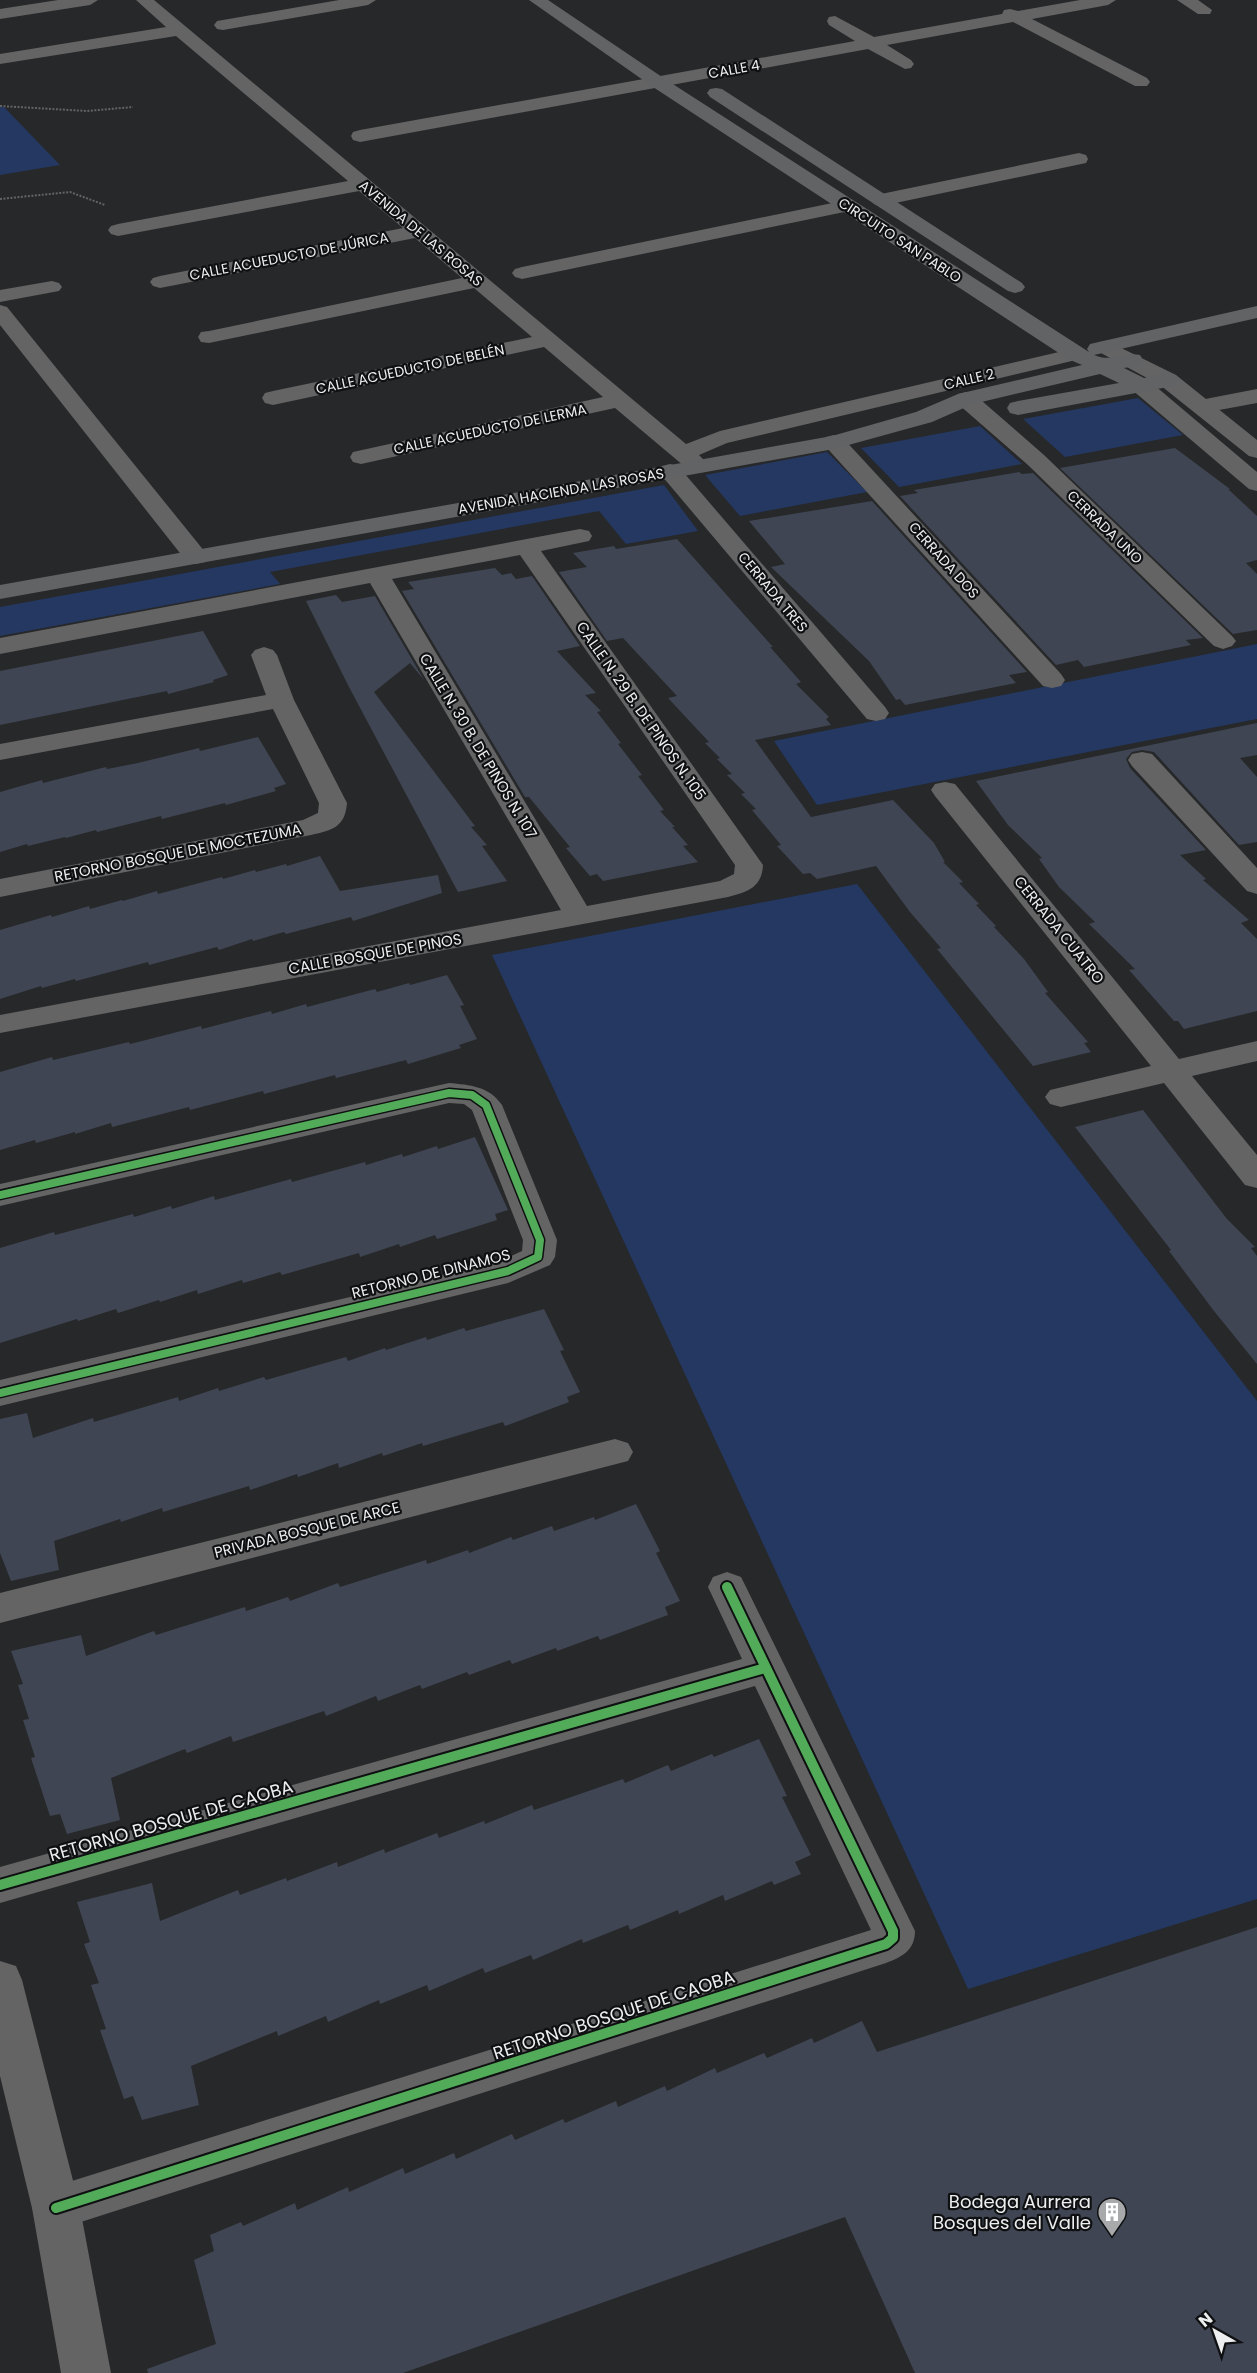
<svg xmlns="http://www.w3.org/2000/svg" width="1257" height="2373" font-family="Poppins,sans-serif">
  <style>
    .green { fill: #243862 }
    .building { fill: #3f4553 }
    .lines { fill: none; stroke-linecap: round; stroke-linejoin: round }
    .path { stroke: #636465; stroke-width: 2; stroke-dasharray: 2 1.5; stroke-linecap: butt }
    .minor { fill: #646465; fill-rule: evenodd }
    .tertiary { fill: #646465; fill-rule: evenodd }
    .secondary { fill: #626365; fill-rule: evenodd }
    .cycleway-far1-casing { stroke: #0f1011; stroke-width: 11 }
    .cycleway-casing { stroke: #0f1011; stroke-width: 14 }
    .cycleway-far1 { stroke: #51ab58; stroke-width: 8 }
    .cycleway { stroke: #51ab58; stroke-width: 10 }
    .labels { text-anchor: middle; stroke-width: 4.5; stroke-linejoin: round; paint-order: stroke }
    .far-street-label { font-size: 14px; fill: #edeef0; stroke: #0f1011 }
    .street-label { font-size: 15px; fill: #edeef0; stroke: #0f1011 }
    .near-street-label { font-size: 18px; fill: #edeef0; stroke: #0f1011 }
    .near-poi-label { font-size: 18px; fill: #edeef0; stroke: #0f1011; text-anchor: end }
  </style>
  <rect width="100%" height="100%" fill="#272829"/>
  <g class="green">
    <polygon points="0,107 4,107 60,165 0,175"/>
    <polygon points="1138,398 1183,435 1065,457 1023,419"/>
    <polygon points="980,426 1022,464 899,487 861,448"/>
    <polygon points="827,452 867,492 740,516 705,475"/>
    <polygon points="664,485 698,531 626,544 599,511 270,572 280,584 0,636 0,607"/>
    <polygon points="1257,644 1257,719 817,805 774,741"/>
    <polygon points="857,884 1257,1401 1257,1899 968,1989 492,955"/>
  </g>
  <g class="building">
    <polygon points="1175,448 1230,489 1228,489 1257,516 1257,560 1246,563 1257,574 1257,630 1233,634 1060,468"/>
    <polygon points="1019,472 1022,474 1033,473 1203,638 1186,640 1191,645 1084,667 1078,660 1056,665 900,496 918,493 914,490"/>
    <polygon points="872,501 1027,672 1009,675 1016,683 905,705 900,699 896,700 869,661 771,567 785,564 749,521"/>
    <polygon points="677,539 773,647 770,647 801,682 796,684 829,717 826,719 831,725 755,740 811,817 893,800 934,843 945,862 943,862 963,882 959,883 979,904 976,905 996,926 994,927 1024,959 1048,992 1045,993 1088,1042 1084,1043 1091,1052 1033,1066 937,949 941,948 910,912 876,866 817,879 810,873 803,874 777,846 781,845 752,810 756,809 741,794 745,793 727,775 732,774 717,759 720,758 705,743 709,742 668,698 677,696 623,638 607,641 559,572 587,567 573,553 614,546 616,549"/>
    <polygon points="495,568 502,575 511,573 516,579 532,576 580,646 557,651 596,693 585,695 601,711 597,712 621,743 618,744 642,775 638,776 664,810 660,811 675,827 672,827 688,845 683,846 698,862 603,881 597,874 590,876 566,848 570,847 529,797 525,797 402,591 414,589 408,582"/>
    <polygon points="336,595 342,602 375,596 424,680 410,663 374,692 475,826 471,827 487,845 482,846 507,881 458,892 349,687 306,601"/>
    <polygon points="203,631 228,675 213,680 214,682 168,694 167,691 0,725 0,671"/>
    <polygon points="1257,723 1257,755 1240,758 1257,777 1257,842 1239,845 1154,752 1142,750 1132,752 1126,759 1130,768 1206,850 1180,855 1206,879 1203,880 1249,920 1241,923 1257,939 1257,1011 1184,1029 1178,1021 1174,1021 1129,970 1135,969 1089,924 1095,922 1059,887 1039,859 1042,858 1008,825 976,781"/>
    <polygon points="258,737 286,784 274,788 276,791 226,805 225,803 162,819 161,816 97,832 96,830 66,838 65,837 28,846 27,844 0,852 0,792 42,780 43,783 106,767 107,769 138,763 199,748 200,751"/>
    <polygon points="320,856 340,891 438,875 442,893 353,921 351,917 286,934 284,932 253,941 252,939 219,950 217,947 149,965 148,962 76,981 75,979 42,988 41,986 0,999 0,930 51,915 52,917 89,906 90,909 122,900 123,901 157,891 158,894 222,877 223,879 255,870 256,872 286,864 287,866"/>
    <polygon points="447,975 464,1005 460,1006 477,1039 459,1045 461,1048 408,1064 406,1060 336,1078 335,1075 264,1094 263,1091 190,1110 189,1107 112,1127 111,1123 75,1134 75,1132 36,1143 35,1140 0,1150 0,1072 52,1057 53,1060 129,1042 130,1044 201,1026 202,1029 271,1011 272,1014 306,1004 307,1007 375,989 377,992 409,983 410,985"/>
    <polygon points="1143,1110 1227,1219 1255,1247 1251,1248 1257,1256 1257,1364 1214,1311 1169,1251 1171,1250 1075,1127"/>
    <polygon points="475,1137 508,1210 495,1214 497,1220 437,1239 435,1235 400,1247 399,1244 360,1257 359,1253 282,1275 280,1272 243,1283 242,1280 198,1294 197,1290 160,1302 159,1300 118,1313 116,1309 78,1321 77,1319 0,1343 0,1248 54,1232 55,1235 133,1214 134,1217 171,1206 172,1209 214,1196 215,1200 291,1179 292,1182 365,1162 366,1165 402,1154 403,1157 437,1146 438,1149"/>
    <polygon points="544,1309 564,1350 560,1351 580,1392 567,1397 569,1402 505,1426 503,1422 423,1446 422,1443 383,1456 382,1453 339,1468 338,1463 298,1477 297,1474 250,1490 249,1486 163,1512 162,1508 121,1522 120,1519 54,1541 59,1570 11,1581 0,1553 0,1419 27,1413 33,1438 93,1418 94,1422 178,1397 179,1401 218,1388 219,1391 264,1377 266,1380 346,1357 348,1361 385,1348 386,1350 426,1337 427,1340 464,1328 466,1331"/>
    <polygon points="636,1504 660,1551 656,1553 680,1601 665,1607 668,1615 600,1640 598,1636 557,1651 556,1648 512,1664 510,1660 469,1675 467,1672 422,1689 420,1685 378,1701 376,1696 326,1716 324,1711 233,1742 231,1736 187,1753 185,1749 111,1778 120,1820 67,1834 60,1814 50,1816 31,1758 35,1757 23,1720 29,1719 18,1685 23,1684 11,1651 81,1635 86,1656 154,1631 156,1635 245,1607 246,1611 288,1597 290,1601 338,1583 340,1587 426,1560 427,1564 468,1550 469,1553 511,1537 513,1540 552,1526 554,1531 594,1517 595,1520"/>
    <polygon points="759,1739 787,1796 782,1797 811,1855 795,1862 801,1874 774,1885 772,1881 725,1901 723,1895 679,1914 678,1910 630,1930 628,1925 583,1943 582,1939 533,1960 531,1955 485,1973 483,1968 429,1991 427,1985 380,2004 379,2000 328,2022 326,2016 278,2036 277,2031 191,2066 199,2105 142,2120 133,2096 124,2099 100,2030 106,2029 91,1985 99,1983 84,1944 90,1942 77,1902 152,1883 160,1921 238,1890 240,1895 286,1878 287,1881 337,1862 338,1867 384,1849 385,1853 437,1833 439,1838 484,1821 485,1824 532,1805 534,1810 623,1779 625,1783 668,1765 671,1771 712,1754 714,1757"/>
    <polygon points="1257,1927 1257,2373 915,2373 845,2217 403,2373 148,2373 147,2369 216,2344 194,2260 214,2251 210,2235 241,2222 243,2226 295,2203 297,2210 348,2187 349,2192 403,2168 405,2174 454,2153 456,2159 512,2134 515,2140 563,2119 565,2123 616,2101 618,2107 665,2086 667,2091 715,2068 717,2073 764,2053 767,2058 812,2038 814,2043 862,2021 877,2052"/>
  </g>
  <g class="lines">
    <g class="path">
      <polyline points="0,106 87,111 133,107"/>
      <polyline points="0,199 70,192 105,205"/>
    </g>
    <g class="minor">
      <polygon points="58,0 98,0 90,5 0,19 0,9"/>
      <polygon points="136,0 154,0 686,444 720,431 1076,348 1084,349 1087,354 1084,359 1076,360 727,443 699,455 710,466 706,471 698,473 690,471 615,408 361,464 353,462 350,457 353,452 603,397 544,347 273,405 265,403 262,398 265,393 273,391 532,337 474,288 209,343 201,342 198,337 201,332 209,331 462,278 415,238 160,288 153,286 150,282 153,278 160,276 403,228 359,191 118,236 111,234 108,230 111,226 118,224 348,181 176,36 0,64 0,54 166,27"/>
      <polygon points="339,0 376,0 368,5 223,30 217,29 214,25 217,21 223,20"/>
      <polygon points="1080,0 1116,0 1108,5 1032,19 1147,78 1150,82 1147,86 1135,86 1013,22 887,45 911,60 914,64 911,68 905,69 868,49 360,142 353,140 351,136 353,132 360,130 855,41 829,25 827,21 829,17 835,16 874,37 1002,14 1004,10 1010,9 1018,11"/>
      <polygon points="1177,0 1198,0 1212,10 1210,14 1198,14"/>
      <polygon points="1079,153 1086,155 1088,159 1086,163 881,206 874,204 871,200 874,196 881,194"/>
      <polygon points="847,200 854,202 857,206 854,210 522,279 515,277 512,273 515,269 522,267"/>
      <polygon points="52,281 59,283 62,287 59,291 0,302 0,290"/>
      <polygon points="1257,389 1257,403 1203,413 1195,411 1192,406 1195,401"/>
      <polygon points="966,392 974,394 1044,455 1232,636 1236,641 1232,646 1223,649 1214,646 1028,465 958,404 955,399 958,394"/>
      <polygon points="834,435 842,437 1061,674 1065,680 1061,686 1052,688 1043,686 826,447 823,442 826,437"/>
      <polygon points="670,464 678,466 885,707 889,713 885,719 876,721 867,719 662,476 658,471 662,466"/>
      <path d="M 580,529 L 589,531 L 592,536 L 589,541 L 541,551 L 763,865 C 762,887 748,892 728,897 L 0,1033 L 0,1015 L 561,910 L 370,583 L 0,654 L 0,638 ZM 520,555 L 735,865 L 734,874 L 720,881 L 587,906 L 392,579 Z"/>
      <path d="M 264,647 L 273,650 L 277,655 L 294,700 L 347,803 C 345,827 333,830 311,835 L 0,897 L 0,879 L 303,820 L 318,813 L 319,803 L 273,709 L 0,760 L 0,744 L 266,695 L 251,655 L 255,650 Z"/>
      <polygon points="1142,752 1152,754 1257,868 1257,894 1247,891 1132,766 1128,760 1132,754"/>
      <polygon points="945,782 955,784 1179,1059 1257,1041 1257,1061 1192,1076 1257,1155 1257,1188 1245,1185 1164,1083 1061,1107 1050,1104 1045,1097 1050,1090 1151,1066 935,796 931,790 935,784"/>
      <path d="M 449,1083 C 470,1085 489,1086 502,1105 L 557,1240 L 555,1257 L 550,1265 L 508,1283 L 0,1406 L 0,1380 L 498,1262 L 522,1251 L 523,1240 L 472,1110 L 464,1104 L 449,1103 L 0,1206 L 0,1184 Z"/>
      <polygon points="615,1439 628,1443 633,1452 628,1461 0,1623 0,1593"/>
      <path d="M 727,1572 L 741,1577 L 746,1587 L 915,1931 C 915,1950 902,1957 886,1963 L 56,2230 L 39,2224 L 32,2208 L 39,2192 L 56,2186 L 871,1930 L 755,1686 L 0,1903 L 0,1867 L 742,1659 L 708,1587 L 713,1577 Z"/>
    </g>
    <g class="tertiary">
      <polygon points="0,305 7,307 205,552 208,557 205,562 196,564 187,562 0,325"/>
      <polygon points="1107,341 1176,375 1257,440 1257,458 1249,456 1160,385 1099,352 1096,347 1099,342"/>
      <polygon points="1139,377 1147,379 1257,472 1257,491 1249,489 1131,389 1128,384 1131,379"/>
      <polygon points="0,1961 16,1966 22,1980 80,2208 111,2373 61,2373 32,2208 0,2076"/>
    </g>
    <g class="secondary">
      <path d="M 529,0 L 548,0 L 665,79 L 1089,352 L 1087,349 L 1090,344 L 1257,306 L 1257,318 L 1094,355 C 1113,363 1122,351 1140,355 L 1143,360 L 1140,365 L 1124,368 L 1144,378 L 1168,373 L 1176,375 L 1179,380 L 1176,385 L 1168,387 L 1018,415 L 1010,413 L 1007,408 L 1010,403 L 1018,401 L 1119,383 L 1100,374 L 973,404 L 932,422 L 834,449 L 0,599 L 0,585 L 832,436 L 916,412 L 958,394 L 1082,365 L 1068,359 L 653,87 Z"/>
      <polygon points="716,88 722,89 1022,283 1025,287 1022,291 1015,293 1008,291 710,97 707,93 710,89"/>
    </g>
    <g class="cycleway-far1-casing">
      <polyline id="cycleway-far1" points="0,1195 449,1093 472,1095 486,1105 540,1240 538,1257 508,1271 0,1393"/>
    </g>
    <g class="cycleway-casing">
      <g id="cycleway">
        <polyline points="0,1885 765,1668"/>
        <polyline points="56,2208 886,1944 893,1938 893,1931 727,1587"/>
      </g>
    </g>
    <use href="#cycleway-far1" class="cycleway-far1"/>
    <use href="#cycleway" class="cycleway"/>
  </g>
  <defs>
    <g id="building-pin" transform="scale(1.5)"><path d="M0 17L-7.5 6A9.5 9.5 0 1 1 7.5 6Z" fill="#a8a9aa" stroke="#0f1011"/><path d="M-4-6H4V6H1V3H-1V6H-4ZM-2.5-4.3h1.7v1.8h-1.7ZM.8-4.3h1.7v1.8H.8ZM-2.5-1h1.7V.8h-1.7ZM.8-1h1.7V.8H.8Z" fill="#fff"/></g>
  </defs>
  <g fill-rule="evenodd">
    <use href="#building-pin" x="1112" y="2212"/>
  </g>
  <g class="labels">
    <g class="far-street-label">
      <text transform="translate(734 69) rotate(-10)" y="5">CALLE 4</text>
      <text transform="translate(421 233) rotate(40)" y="5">AVENIDA DE LAS ROSAS</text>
      <text transform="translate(900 240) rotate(33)" y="5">CIRCUITO SAN PABLO</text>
      <text transform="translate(289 256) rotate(-11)" y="5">CALLE ACUEDUCTO DE JÚRICA</text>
      <text transform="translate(410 369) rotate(-12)" y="5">CALLE ACUEDUCTO DE BELÉN</text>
      <text transform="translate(969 379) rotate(-13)" y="5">CALLE 2</text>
      <text transform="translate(490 429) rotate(-12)" y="5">CALLE ACUEDUCTO DE LERMA</text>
      <text transform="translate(561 491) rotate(-10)" y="5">AVENIDA HACIENDA LAS ROSAS</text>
      <text transform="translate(1105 527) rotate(44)" y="5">CERRADA UNO</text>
      <text transform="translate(944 560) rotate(48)" y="5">CERRADA DOS</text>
      <text transform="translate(773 592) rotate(50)" y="5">CERRADA TRES</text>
    </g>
    <g class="street-label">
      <text transform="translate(641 711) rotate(55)" y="5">CALLE N. 29 B. DE PINOS N. 105</text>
      <text transform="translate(478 746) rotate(59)" y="5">CALLE N. 30 B. DE PINOS N. 107</text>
      <text transform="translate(178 853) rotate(-11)" y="5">RETORNO BOSQUE DE MOCTEZUMA</text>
      <text transform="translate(1059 930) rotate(51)" y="5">CERRADA CUATRO</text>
      <text transform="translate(375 954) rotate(-10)" y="5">CALLE BOSQUE DE PINOS</text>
      <text transform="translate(431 1274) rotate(-14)" y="5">RETORNO DE DINAMOS</text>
      <text transform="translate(307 1530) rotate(-14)" y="5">PRIVADA BOSQUE DE ARCE</text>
    </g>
    <g class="near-street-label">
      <text transform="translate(171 1821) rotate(-16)" y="6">RETORNO BOSQUE DE CAOBA</text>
      <text transform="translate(614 2015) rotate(-18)" y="6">RETORNO BOSQUE DE CAOBA</text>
    </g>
    <g class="near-poi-label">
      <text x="1091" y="2208">Bodega Aurrera<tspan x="1091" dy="21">Bosques del Valle</tspan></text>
    </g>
  </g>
  <g transform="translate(1215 2331) rotate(320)" stroke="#0f1011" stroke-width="4.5" paint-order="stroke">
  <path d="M0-4.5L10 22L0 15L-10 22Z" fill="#edeef0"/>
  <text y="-9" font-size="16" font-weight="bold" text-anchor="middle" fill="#edeef0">N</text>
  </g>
</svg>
